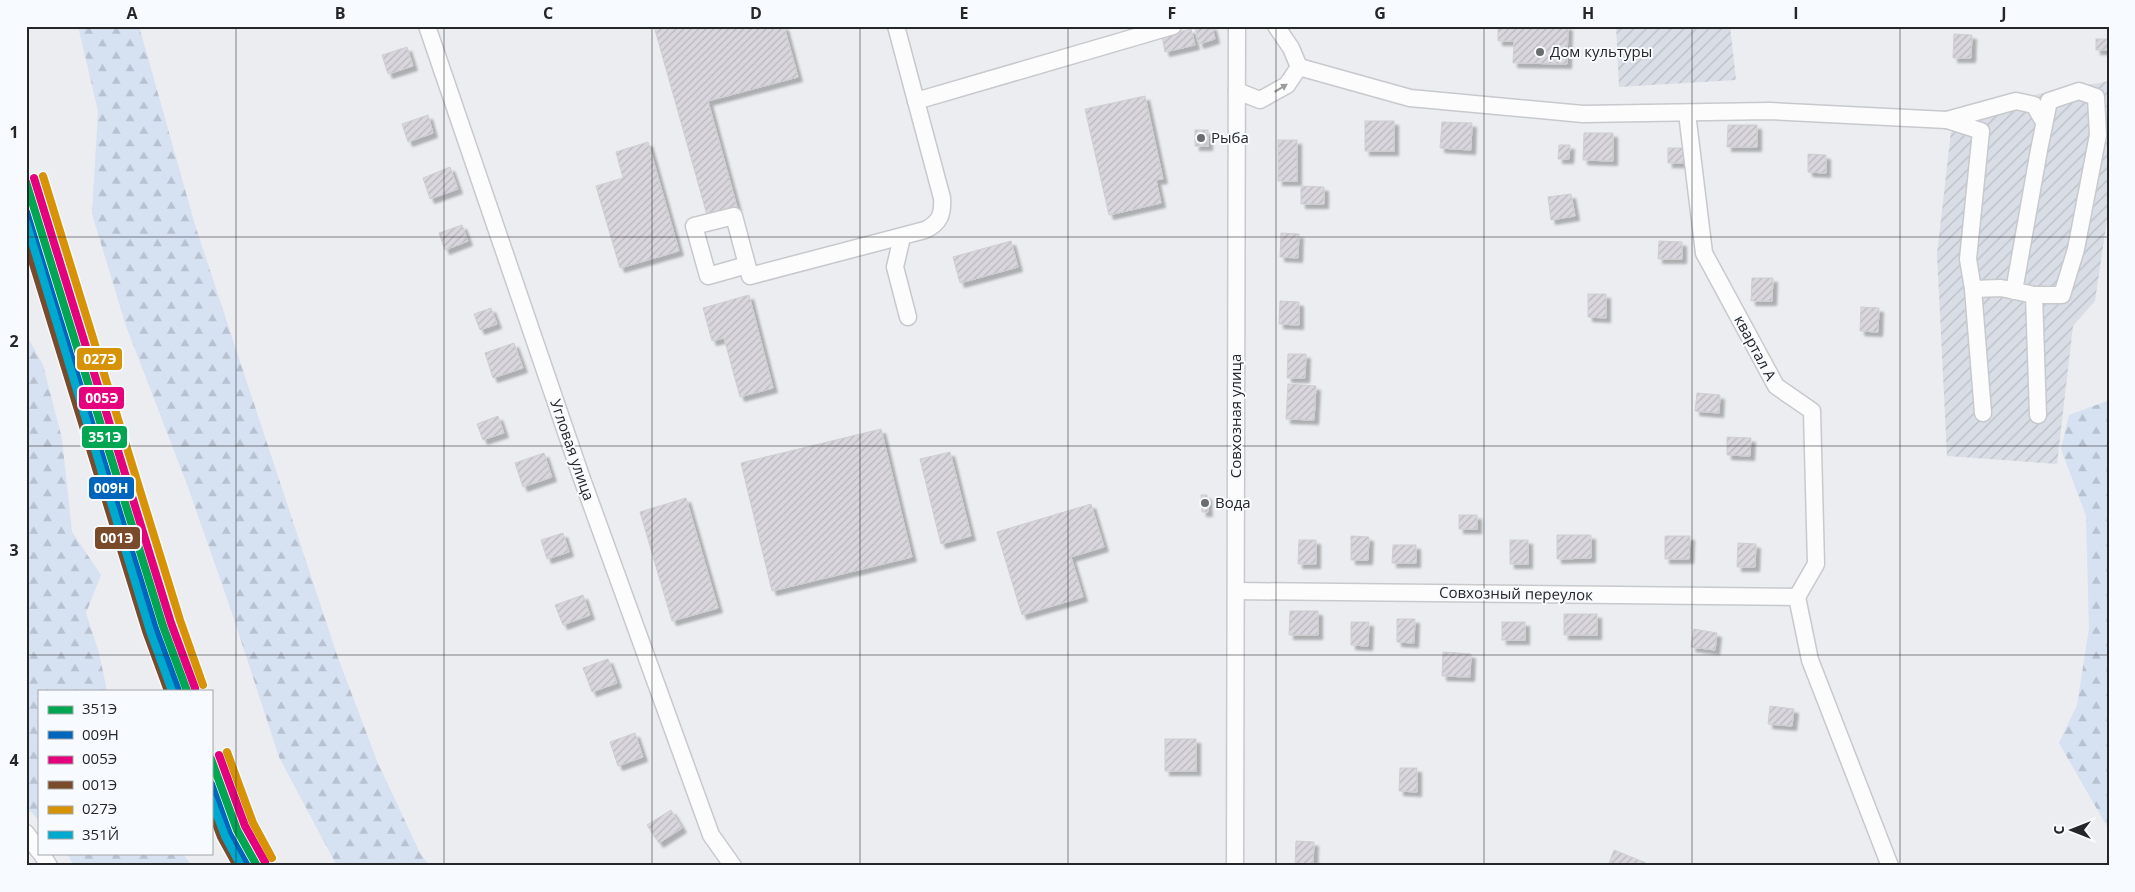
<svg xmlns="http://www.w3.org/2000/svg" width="2135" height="892" font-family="'Open Sans',sans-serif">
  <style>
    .industrial { fill: url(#industrial-furrows) }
    .forest { fill: url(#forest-firs) }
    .building { fill: url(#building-hatch); stroke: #cecfd1; filter: url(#shadow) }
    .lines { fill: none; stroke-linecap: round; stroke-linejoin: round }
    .minor-casing { stroke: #c8c9cc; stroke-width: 19 }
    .minor { stroke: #fcfcfd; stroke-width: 16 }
    .rail-1-casing { stroke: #f7fafe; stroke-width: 11 }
    .rail-2-casing { stroke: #f7fafe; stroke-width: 11 }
    .rail-3-casing { stroke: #f7fafe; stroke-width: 11 }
    .rail-4-casing { stroke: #f7fafe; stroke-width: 11 }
    .rail-5-casing { stroke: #f7fafe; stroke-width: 11 }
    .rail-6-casing { stroke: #f7fafe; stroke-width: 11 }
    .rail-1 { stroke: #00a651; stroke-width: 8 }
    .rail-2 { stroke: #0065bd; stroke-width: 8 }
    .rail-3 { stroke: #e5007d; stroke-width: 8 }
    .rail-4 { stroke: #7a4b2a; stroke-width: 8 }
    .rail-5 { stroke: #d79306; stroke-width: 8 }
    .rail-6 { stroke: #00a9ce; stroke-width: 8 }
    .oneway { fill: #9b9c9d }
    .grid { fill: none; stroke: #242628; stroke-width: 1; stroke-opacity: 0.55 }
    .poi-dot { fill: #6a6c6e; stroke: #f7fafe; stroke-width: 2 }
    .labels { text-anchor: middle; stroke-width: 4; stroke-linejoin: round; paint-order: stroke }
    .poi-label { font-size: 15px; fill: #242628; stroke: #f7fafe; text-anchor: start }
    .street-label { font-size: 15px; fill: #242628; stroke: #f7fafe }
    .line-badge { stroke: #f7fafe; stroke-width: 2 }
    .badge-label { font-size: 14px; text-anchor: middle; font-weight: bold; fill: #fff }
    .neatline { fill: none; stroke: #242628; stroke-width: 2 }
    .grid-label { font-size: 16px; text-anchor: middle; font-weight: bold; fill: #242628 }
  </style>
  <defs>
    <pattern id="industrial-furrows" width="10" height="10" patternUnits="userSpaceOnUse" patternTransform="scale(1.25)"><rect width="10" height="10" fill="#d9dee6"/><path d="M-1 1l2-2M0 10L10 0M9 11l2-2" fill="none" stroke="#babec5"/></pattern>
    <pattern id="forest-firs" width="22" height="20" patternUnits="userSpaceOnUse" patternTransform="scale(1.25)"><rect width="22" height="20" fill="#d6e1f1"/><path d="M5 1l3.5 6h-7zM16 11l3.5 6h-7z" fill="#b8c1cf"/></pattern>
    <pattern id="building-hatch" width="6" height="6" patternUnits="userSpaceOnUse" patternTransform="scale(1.25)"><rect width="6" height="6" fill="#d9d6dd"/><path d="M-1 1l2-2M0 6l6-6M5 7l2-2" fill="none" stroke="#bab8be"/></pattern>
    <filter id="shadow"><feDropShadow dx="4.5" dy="4.5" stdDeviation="1" flood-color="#0004"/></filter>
  </defs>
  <rect width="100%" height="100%" fill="#ebedf0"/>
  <g class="industrial">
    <polygon points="1616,26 1730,26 1736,80 1619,87"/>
    <polygon points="2109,81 2109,206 2095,301 2073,326 2057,464 1947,456 1937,254 1951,132 2017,98"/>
  </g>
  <g class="forest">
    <polygon points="78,26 139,26 195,225 337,655 377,761 420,853 430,866 337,866 279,757 232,613 188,487 126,326 92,214 98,111"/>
    <polygon points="26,334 43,365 62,439 72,532 101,575 86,613 99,653 107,691 39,691 39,820 26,807"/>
    <polygon points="2107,401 2109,402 2109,830 2059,743 2077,705 2089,629 2086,516 2061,449 2069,415"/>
    <polygon points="67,853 182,853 192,866 74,866"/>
  </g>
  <g class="building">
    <polygon points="654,26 784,26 798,77 708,101 737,207 707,215"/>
    <polygon points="1202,26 1212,26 1215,39 1199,44 1195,28"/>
    <polygon points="1498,26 1568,26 1567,64 1513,63 1514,41 1498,41"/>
    <polygon points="1191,29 1195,45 1165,52 1162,36"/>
    <polygon points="1954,34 1972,35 1971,58 1953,58"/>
    <rect x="2096" y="39" width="13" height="11"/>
    <polygon points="407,47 413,66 388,74 382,55"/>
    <polygon points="1145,96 1163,179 1156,180 1161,203 1109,215 1085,109"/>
    <polygon points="428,115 433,133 408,142 402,124"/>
    <rect x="1365" y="121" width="29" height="30"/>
    <polygon points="1442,122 1472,123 1471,150 1440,148"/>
    <polygon points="1728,125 1757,125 1757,147 1727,147"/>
    <rect x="1195" y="130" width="13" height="16"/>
    <polygon points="1584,133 1613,133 1613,161 1583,160"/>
    <rect x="1278" y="140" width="19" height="41"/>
    <polygon points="648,142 679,251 620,268 596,186 623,178 616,152"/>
    <polygon points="1559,145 1570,145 1569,159 1558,159"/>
    <rect x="1668" y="148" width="17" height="15"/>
    <polygon points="1808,154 1826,155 1826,173 1808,172"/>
    <polygon points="450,167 458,189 430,199 423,178"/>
    <polygon points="1301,186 1324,187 1324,204 1301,204"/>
    <polygon points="1571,194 1575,216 1551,220 1548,197"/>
    <polygon points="462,225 468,241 445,250 439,233"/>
    <polygon points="1281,233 1299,234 1298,258 1280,257"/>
    <polygon points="1011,241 1018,267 960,283 953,257"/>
    <polygon points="1659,241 1682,242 1682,259 1658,259"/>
    <polygon points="1752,278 1773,278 1772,301 1751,301"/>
    <polygon points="1588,294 1606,294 1606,318 1588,317"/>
    <polygon points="749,295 773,388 740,397 724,338 712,341 703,308"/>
    <polygon points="1280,301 1299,302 1299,325 1279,324"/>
    <polygon points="1861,307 1879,308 1878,332 1860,331"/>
    <polygon points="491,308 497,324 480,330 474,314"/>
    <polygon points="514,343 523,368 493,378 485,353"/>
    <polygon points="1288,354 1306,354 1305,378 1287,378"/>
    <polygon points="1288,384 1316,386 1314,420 1286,419"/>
    <polygon points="1697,393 1720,395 1719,413 1695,411"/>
    <polygon points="498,416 504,433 483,440 477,424"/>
    <polygon points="881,429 912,557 772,591 741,463"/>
    <polygon points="1727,437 1751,438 1750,456 1727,455"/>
    <polygon points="950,452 971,536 941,544 920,459"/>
    <polygon points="544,453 552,477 523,487 515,463"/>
    <polygon points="1201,495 1207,495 1208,512 1202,512"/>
    <polygon points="686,498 718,608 672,621 640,512"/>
    <polygon points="1091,504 1104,547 1071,557 1083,597 1022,615 997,532"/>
    <rect x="1459" y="515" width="18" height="14"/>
    <polygon points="563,533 569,552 547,559 541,540"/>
    <polygon points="1557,535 1591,535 1591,558 1557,559"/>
    <polygon points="1351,536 1369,537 1368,560 1351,560"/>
    <polygon points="1665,536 1690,536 1689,559 1665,559"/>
    <polygon points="1299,540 1316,540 1316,564 1298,564"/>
    <rect x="1510" y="540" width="18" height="24"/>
    <polygon points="1738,543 1756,544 1755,567 1737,567"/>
    <polygon points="1393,545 1416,545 1416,563 1392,563"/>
    <polygon points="583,595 590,615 563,625 555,605"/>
    <polygon points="1290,611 1318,611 1318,635 1289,635"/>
    <rect x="1564" y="614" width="33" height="21"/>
    <polygon points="1397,619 1415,619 1414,643 1397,642"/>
    <polygon points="1351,622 1369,622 1368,646 1351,645"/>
    <rect x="1502" y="622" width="23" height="18"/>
    <polygon points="1694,629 1717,633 1715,650 1691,647"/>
    <polygon points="1443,652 1471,654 1470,677 1442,676"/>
    <polygon points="608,659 617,683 592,692 583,668"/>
    <polygon points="1770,706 1794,709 1792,726 1768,724"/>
    <polygon points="635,733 643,757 618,766 610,742"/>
    <rect x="1165" y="739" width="31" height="32"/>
    <polygon points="1400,768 1417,768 1417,792 1399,791"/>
    <polygon points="671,810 682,828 659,843 647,825"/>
    <polygon points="1296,841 1314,842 1313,865 1295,865"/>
    <polygon points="1614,850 1646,863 1645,866 1608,866"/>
  </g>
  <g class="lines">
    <g class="minor-casing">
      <g id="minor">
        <polyline points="427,26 582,479 711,835 733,866"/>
        <polyline points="896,26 916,101"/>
        <polyline points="1299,67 1410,98 1583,114 1770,111 1947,120 1981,131 1968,259 1973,289 1983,413"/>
        <polyline points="1237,91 1260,100 1287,85 1299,67 1291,48 1276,26"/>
        <polyline points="1687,113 1704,253 1776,386 1812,411 1816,564 1797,597"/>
        <polyline points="1947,120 2016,101 2034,105 2044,122"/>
        <polyline points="902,237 895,267 908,317"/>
        <path d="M 747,265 L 708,276 L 694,226 L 734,216 L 750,276 L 925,230 C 940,223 943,214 942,198 L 916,101 L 1173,26"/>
        <polyline points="1973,289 2001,288 2034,295 2062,295 2076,249 2098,135 2096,97 2079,91 2049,101 2039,150 2014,291"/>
        <polyline points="2034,295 2038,415"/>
        <polyline points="1236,591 1797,597"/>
        <polyline points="1797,597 1810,660 1890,866"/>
        <polyline points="26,833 39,851"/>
        <polyline points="41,853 49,866"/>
        <polyline points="1235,866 1237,26"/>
      </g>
    </g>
    <use href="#minor" class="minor"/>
    <g class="rail-1-casing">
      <g id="rail-1">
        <polyline points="26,182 163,626 187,691"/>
        <polyline points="211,759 237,830 257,866"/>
      </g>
    </g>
    <g class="rail-2-casing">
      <g id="rail-2">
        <polyline points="26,212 155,629 178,691"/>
        <polyline points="211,784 229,834 247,866"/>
      </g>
    </g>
    <g class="rail-3-casing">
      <g id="rail-3">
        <polyline points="34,178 171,623 195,688"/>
        <polyline points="219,755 245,826 265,862"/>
      </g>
    </g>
    <g class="rail-4-casing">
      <g id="rail-4">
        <polyline points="26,241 146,631 168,691"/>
        <polyline points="211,810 221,837 237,866"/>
      </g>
    </g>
    <g class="rail-5-casing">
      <g id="rail-5">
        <polyline points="43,176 180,620 203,685"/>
        <polyline points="227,752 253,823 272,858"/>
      </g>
    </g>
    <g class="rail-6-casing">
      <g id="rail-6">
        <polyline points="26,222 150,631 172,691"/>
        <polyline points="211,799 225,836 241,866"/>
      </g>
    </g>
    <use href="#rail-1" class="rail-1"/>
    <use href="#rail-2" class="rail-2"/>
    <use href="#rail-3" class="rail-3"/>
    <use href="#rail-4" class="rail-4"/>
    <use href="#rail-5" class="rail-5"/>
    <use href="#rail-6" class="rail-6"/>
  </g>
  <defs><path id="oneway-solid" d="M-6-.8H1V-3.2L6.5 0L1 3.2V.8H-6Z" transform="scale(1.25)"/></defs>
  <use class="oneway" href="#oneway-solid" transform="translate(1281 88) rotate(-31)"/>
  <path class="grid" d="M 236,26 L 236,866M 444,26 L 444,866M 652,26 L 652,866M 860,26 L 860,866M 1068,26 L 1068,866M 1276,26 L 1276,866M 1484,26 L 1484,866M 1692,26 L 1692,866M 1900,26 L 1900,866M 26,237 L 2109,237M 26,446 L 2109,446M 26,655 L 2109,655"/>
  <g class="poi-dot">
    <circle cx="1540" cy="52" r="5"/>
    <circle cx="1201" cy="138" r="5"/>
    <circle cx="1205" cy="503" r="5"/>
  </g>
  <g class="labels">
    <g class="poi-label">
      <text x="1550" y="57">Дом культуры</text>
      <text x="1211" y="143">Рыба</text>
      <text x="1215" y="508">Вода</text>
    </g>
    <g class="street-label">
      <text transform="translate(1755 348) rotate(62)" y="5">квартал А</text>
      <text transform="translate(1236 416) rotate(-90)" y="5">Совхозная улица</text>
      <text transform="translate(572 450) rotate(71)" y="5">Угловая улица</text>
      <text transform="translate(1516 594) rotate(1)" y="5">Совхозный переулок</text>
    </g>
  </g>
  <g class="line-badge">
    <rect x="76" y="347" width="47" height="24" rx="5" fill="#d79306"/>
    <rect x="78" y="386" width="47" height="24" rx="5" fill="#e5007d"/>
    <rect x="81" y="425" width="47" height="24" rx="5" fill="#00a651"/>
    <rect x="88" y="476" width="47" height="24" rx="5" fill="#0065bd"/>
    <rect x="94" y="526" width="47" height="24" rx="5" fill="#7a4b2a"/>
  </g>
  <g class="badge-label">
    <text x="100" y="364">027Э</text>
    <text x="102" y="403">005Э</text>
    <text x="105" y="442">351Э</text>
    <text x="111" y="493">009Н</text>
    <text x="117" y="543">001Э</text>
  </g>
  <rect width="2135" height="892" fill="none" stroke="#f7fafe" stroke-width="55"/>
  <rect x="38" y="690" width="175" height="165" fill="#f7fafe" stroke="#a3a5a8"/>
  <rect x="48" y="706" width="25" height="8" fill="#00a651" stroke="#a3a5a8"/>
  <text x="82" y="714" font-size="15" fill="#242628">351Э</text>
  <rect x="48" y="731" width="25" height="8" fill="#0065bd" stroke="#a3a5a8"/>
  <text x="82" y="740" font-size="15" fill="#242628">009Н</text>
  <rect x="48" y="756" width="25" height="8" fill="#e5007d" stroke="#a3a5a8"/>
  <text x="82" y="764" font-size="15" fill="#242628">005Э</text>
  <rect x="48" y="781" width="25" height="8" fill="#7a4b2a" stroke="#a3a5a8"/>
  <text x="82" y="790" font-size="15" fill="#242628">001Э</text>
  <rect x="48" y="806" width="25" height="8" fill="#d79306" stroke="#a3a5a8"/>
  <text x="82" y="814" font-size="15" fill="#242628">027Э</text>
  <rect x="48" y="831" width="25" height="8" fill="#00a9ce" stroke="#a3a5a8"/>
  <text x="82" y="840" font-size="15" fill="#242628">351Й</text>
  <g transform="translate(2072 830) rotate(270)" stroke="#f7fafe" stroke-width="4" paint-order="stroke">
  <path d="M0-4L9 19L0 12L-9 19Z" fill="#242628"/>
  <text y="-8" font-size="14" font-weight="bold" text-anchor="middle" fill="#242628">С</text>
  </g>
  <rect x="28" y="28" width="2080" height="836" class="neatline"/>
  <g class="grid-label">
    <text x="132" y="19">A</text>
    <text x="340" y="19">B</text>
    <text x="548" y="19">C</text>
    <text x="756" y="19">D</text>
    <text x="964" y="19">E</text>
    <text x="1172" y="19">F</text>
    <text x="1380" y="19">G</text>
    <text x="1588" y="19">H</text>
    <text x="1796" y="19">I</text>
    <text x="2004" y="19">J</text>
    <text x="14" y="138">1</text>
    <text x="14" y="347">2</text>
    <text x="14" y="556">3</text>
    <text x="14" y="766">4</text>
  </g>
</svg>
